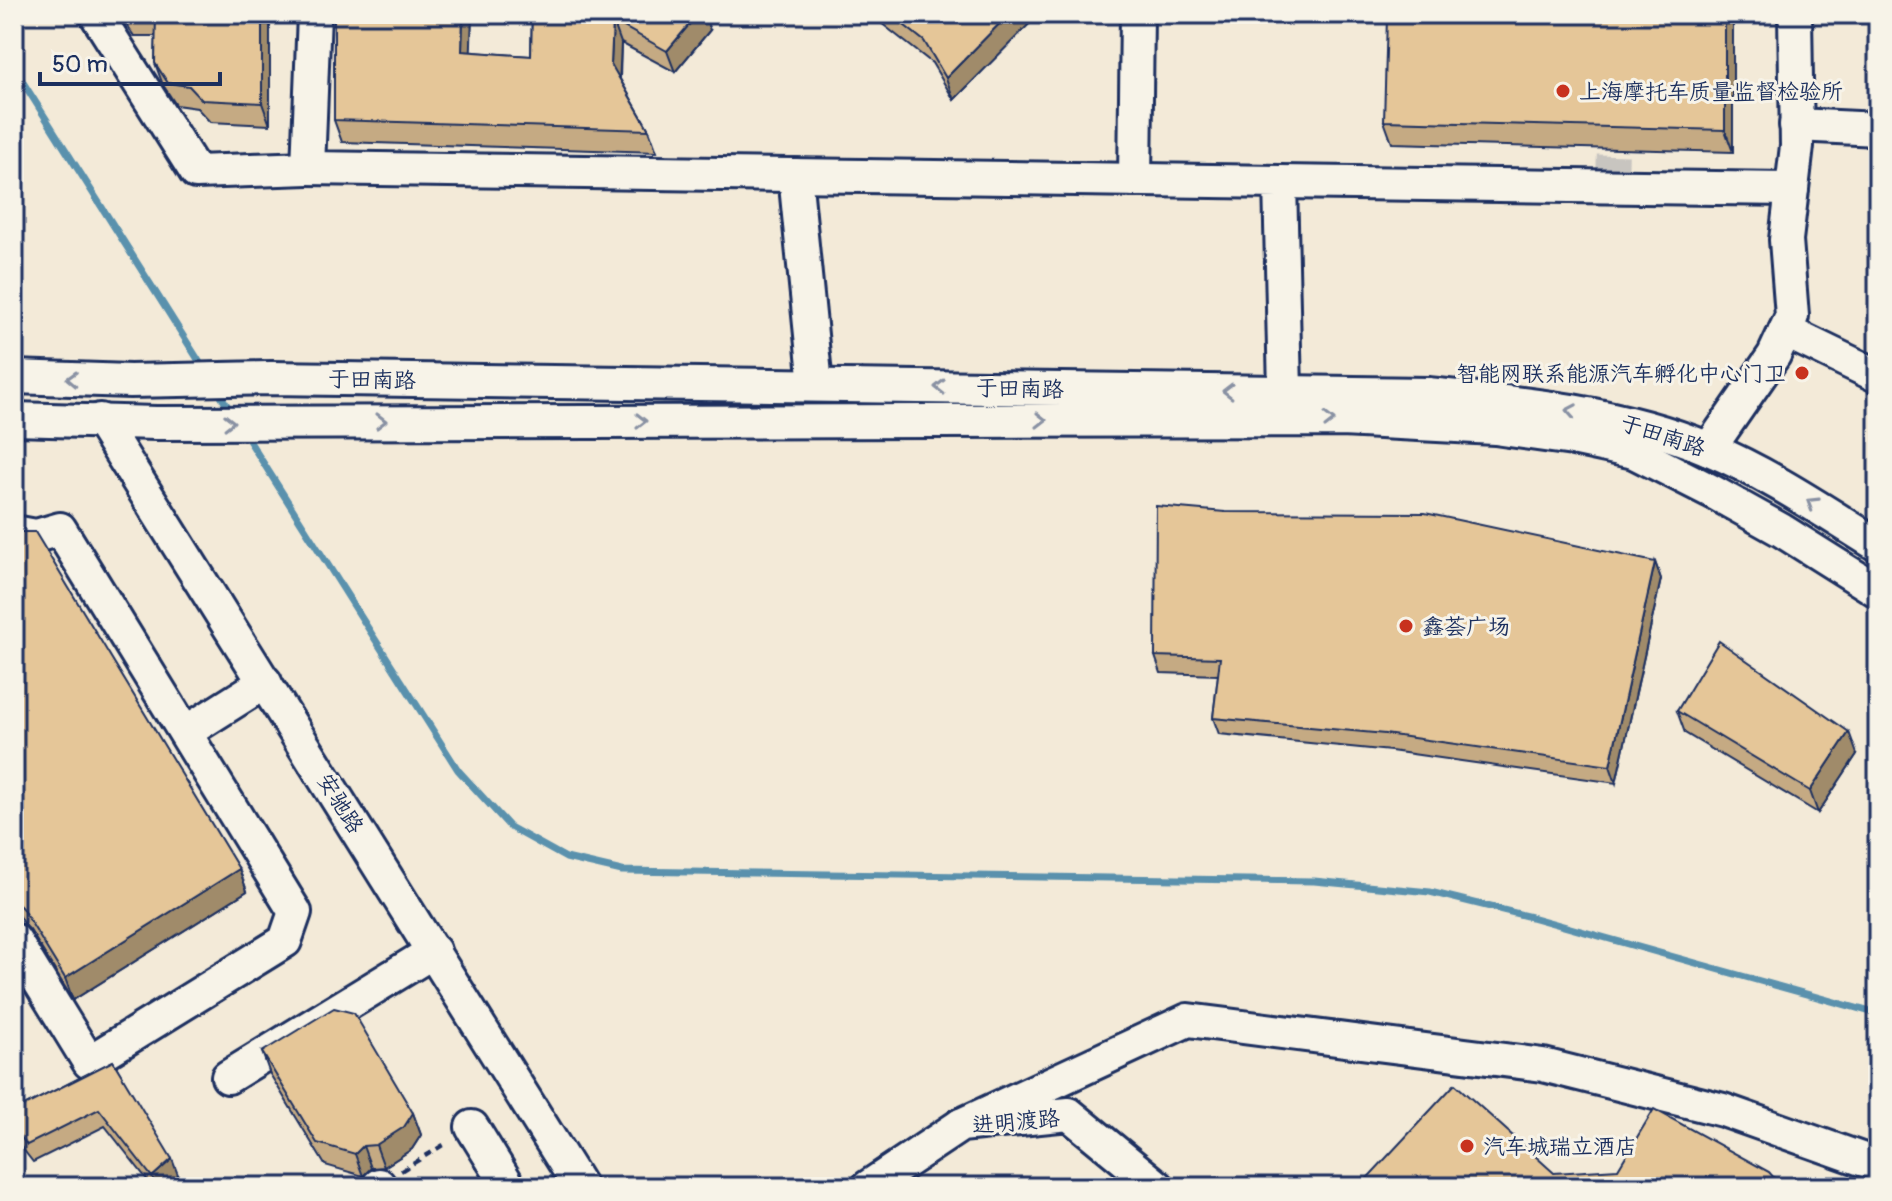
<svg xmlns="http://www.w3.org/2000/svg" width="1892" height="1201" font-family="Pangolin,'LXGW WenKai TC',sans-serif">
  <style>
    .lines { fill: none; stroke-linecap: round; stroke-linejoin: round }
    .stream { stroke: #5a91ad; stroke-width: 7 }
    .minor-tunnel { stroke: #c8c5c0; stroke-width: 32; stroke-dasharray: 32 16; stroke-linecap: butt }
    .minor-casing { stroke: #1b2f5e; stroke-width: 38 }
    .path { stroke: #1b2f5e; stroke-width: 4; stroke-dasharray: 8 6; stroke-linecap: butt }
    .minor { stroke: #f7f3e8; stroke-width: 32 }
    .wall { fill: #c5aa83; stroke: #1b2f5e; stroke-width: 2 }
    .shaded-wall { fill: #a08b6a; stroke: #1b2f5e; stroke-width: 2 }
    .building { fill: #e5c698; stroke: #1b2f5e; stroke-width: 2 }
    .oneway { stroke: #8991a3 }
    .poi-dot { fill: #c8321e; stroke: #f7f3e8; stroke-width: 3 }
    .labels { text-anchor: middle; stroke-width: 6; stroke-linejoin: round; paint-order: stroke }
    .poi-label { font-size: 22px; fill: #1b2f5e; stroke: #f7f3e8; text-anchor: start }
    .street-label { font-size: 22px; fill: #1b2f5e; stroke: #f7f3e8 }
  </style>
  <rect width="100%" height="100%" fill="#f3ead8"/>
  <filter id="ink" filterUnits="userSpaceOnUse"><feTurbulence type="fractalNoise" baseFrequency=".0125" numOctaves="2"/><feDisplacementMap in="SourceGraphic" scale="16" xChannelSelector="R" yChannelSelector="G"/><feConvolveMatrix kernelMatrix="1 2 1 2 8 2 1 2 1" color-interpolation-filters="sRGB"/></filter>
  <g filter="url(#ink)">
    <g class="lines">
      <g class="stream">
        <polyline points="14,68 204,369"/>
        <polyline points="217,390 232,413"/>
        <polyline points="245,434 458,770 510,827 566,858 622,871 1314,881 1430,892 1531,917 1878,1014"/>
      </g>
      <polyline class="minor-tunnel" points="1612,187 1614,105"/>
      <g class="minor-casing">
        <g id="minor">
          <polyline points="96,14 196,172 308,168"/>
          <polyline points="314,14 308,168 1280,182 1285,391"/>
          <polyline points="1796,125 1878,129"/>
          <polyline points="795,175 816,385"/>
          <polyline points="1135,180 1137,14"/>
          <polyline points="1280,182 1792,189"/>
          <polyline points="1785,331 1878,376"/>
          <path d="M 14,377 L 130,381 L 271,378 L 1429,394 C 1524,403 1620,412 1709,449 C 1769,474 1823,511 1878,545"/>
          <polyline points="14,419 156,423 1342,420 1495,428 1573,439 1634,452 1711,491 1781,530 1878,591"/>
          <polyline points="100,420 580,1187"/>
          <polyline points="1709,449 1774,355 1792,316 1786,240 1797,146 1795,14"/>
          <polyline points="14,532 36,536 60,529 295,912 285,941 89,1062 14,940"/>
          <polyline points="186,732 265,682"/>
          <polyline points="228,1077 434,951"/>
          <polyline points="961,1125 1188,1020 1543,1065 1723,1110 1878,1165"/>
          <polyline points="472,1127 509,1187"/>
          <polyline points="379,1185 380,1187"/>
          <polyline points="868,1187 961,1125 1069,1114 1158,1187"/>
        </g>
      </g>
      <polyline class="path" points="401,1171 448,1142"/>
      <use href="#minor" class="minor"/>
    </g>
    <g class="wall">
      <polygon points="119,14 270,14 270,125 210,122 197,108 176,105 163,85 155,63 156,36 134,36"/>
      <polygon points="334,14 472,14 470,52 531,56 532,14 710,30 675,72 621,43 620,79 649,130 657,152 342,142 334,120"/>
      <polygon points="878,14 1039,14 954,100 932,63 881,23"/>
      <polygon points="1733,14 1733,152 1392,143 1384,121"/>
      <polygon points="14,535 239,869 247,891 73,1000 30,930 23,923 14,908"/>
      <polygon points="1655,562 1661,579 1616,783 1391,751 1219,734 1213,718 1218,675 1161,673 1155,656"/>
      <polygon points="1677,711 1857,754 1818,813 1685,733"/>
      <polygon points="262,1052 413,1113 421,1135 412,1149 384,1167 371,1168 363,1176 325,1165 270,1074"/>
      <polygon points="113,1061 178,1175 165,1187 153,1187 105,1126 33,1162 14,1138 14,1111"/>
    </g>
    <g class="shaded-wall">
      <polygon points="262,14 270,14 270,125 262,103"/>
      <polygon points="463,14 472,14 470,73 462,51"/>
      <polygon points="698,14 704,14 710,30 675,72 667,51"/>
      <polygon points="1009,14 1039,14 954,100 946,78"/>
      <polygon points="1725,14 1733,14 1733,152 1725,130"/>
      <polygon points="613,21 621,43 619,86 611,64"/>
      <polygon points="1655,562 1661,579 1616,783 1610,766"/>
      <polygon points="1849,732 1857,754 1818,813 1810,791"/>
      <polygon points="239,869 247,891 73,1000 65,978"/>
      <polygon points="413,1113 421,1135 412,1149 384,1167 376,1145"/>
      <polygon points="363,1146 371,1168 363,1176 355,1154"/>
      <polygon points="172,1159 178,1175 165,1187 156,1187 152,1177"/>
    </g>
    <g class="building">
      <polygon points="156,14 262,14 262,103 202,100 189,86 168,83 155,63"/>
      <polygon points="334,14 463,14 462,51 531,56 532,14 698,14 667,51 613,21 611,64 649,130 334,120"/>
      <polygon points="890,14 1009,14 946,78 924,41"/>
      <polygon points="1505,14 1725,14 1725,130 1384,121 1387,17 1505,16"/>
      <polygon points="1156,506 1225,512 1425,513 1655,562 1610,766 1385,734 1213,718 1220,658 1155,656"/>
      <polygon points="19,532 35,532 239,869 65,978 22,908 14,900 14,535"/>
      <polygon points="1719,641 1849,732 1810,791 1677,711"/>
      <polygon points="334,1008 354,1013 413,1113 404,1127 376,1145 363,1146 355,1154 317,1143 262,1052"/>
      <polygon points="113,1061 172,1159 152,1177 99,1109 27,1145 14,1128 14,1111"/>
      <polygon points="1455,1084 1554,1173 1618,1169 1654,1109 1769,1172 1782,1187 1359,1187"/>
    </g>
    <defs><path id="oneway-chevron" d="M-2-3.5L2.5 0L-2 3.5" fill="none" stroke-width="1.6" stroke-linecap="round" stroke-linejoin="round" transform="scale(2)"/></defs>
    <g class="oneway">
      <use href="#oneway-chevron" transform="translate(72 379) rotate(-178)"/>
      <use href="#oneway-chevron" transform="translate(940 387) rotate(-179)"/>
      <use href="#oneway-chevron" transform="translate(1228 391) rotate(-179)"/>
      <use href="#oneway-chevron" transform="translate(1571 411) rotate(-170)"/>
      <use href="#oneway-chevron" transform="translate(1041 420)"/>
      <use href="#oneway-chevron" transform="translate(1329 420)"/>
      <use href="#oneway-chevron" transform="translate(381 421)"/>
      <use href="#oneway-chevron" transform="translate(641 421)"/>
      <use href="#oneway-chevron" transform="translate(229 422) rotate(-1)"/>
      <use href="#oneway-chevron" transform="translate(1812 503) rotate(-148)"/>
    </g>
  </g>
  <g class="poi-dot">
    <circle cx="1563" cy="91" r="8"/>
    <circle cx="1802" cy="373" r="8"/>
    <circle cx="1406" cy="626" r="8"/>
    <circle cx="1467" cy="1146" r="8"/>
  </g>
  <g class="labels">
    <g class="poi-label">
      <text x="1579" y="99">上海摩托车质量监督检验所</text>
      <text x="1786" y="381" text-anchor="end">智能网联系能源汽车孵化中心门卫</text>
      <text x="1422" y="634">鑫荟广场</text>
      <text x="1483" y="1154">汽车城瑞立酒店</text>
    </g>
    <g class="street-label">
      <text transform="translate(372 379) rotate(1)" y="8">于田南路</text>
      <text transform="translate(1020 388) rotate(1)" y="8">于田南路</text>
      <text transform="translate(1663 435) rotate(18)" y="8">于田南路</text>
      <text transform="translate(341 803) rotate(58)" y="8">安驰路</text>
      <text transform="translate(1016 1121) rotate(-5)" y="8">进明渡路</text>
    </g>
  </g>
  <rect width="1892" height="1201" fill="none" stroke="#f7f3e8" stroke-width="48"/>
  <rect x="24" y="24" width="1844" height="1153" fill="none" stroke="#1b2f5e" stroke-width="3" filter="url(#ink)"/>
  <path d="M40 72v12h180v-12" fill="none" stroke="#1b2f5e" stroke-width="4"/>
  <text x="52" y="72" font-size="24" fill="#1b2f5e" stroke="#f7f3e8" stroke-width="6" paint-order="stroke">50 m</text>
</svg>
